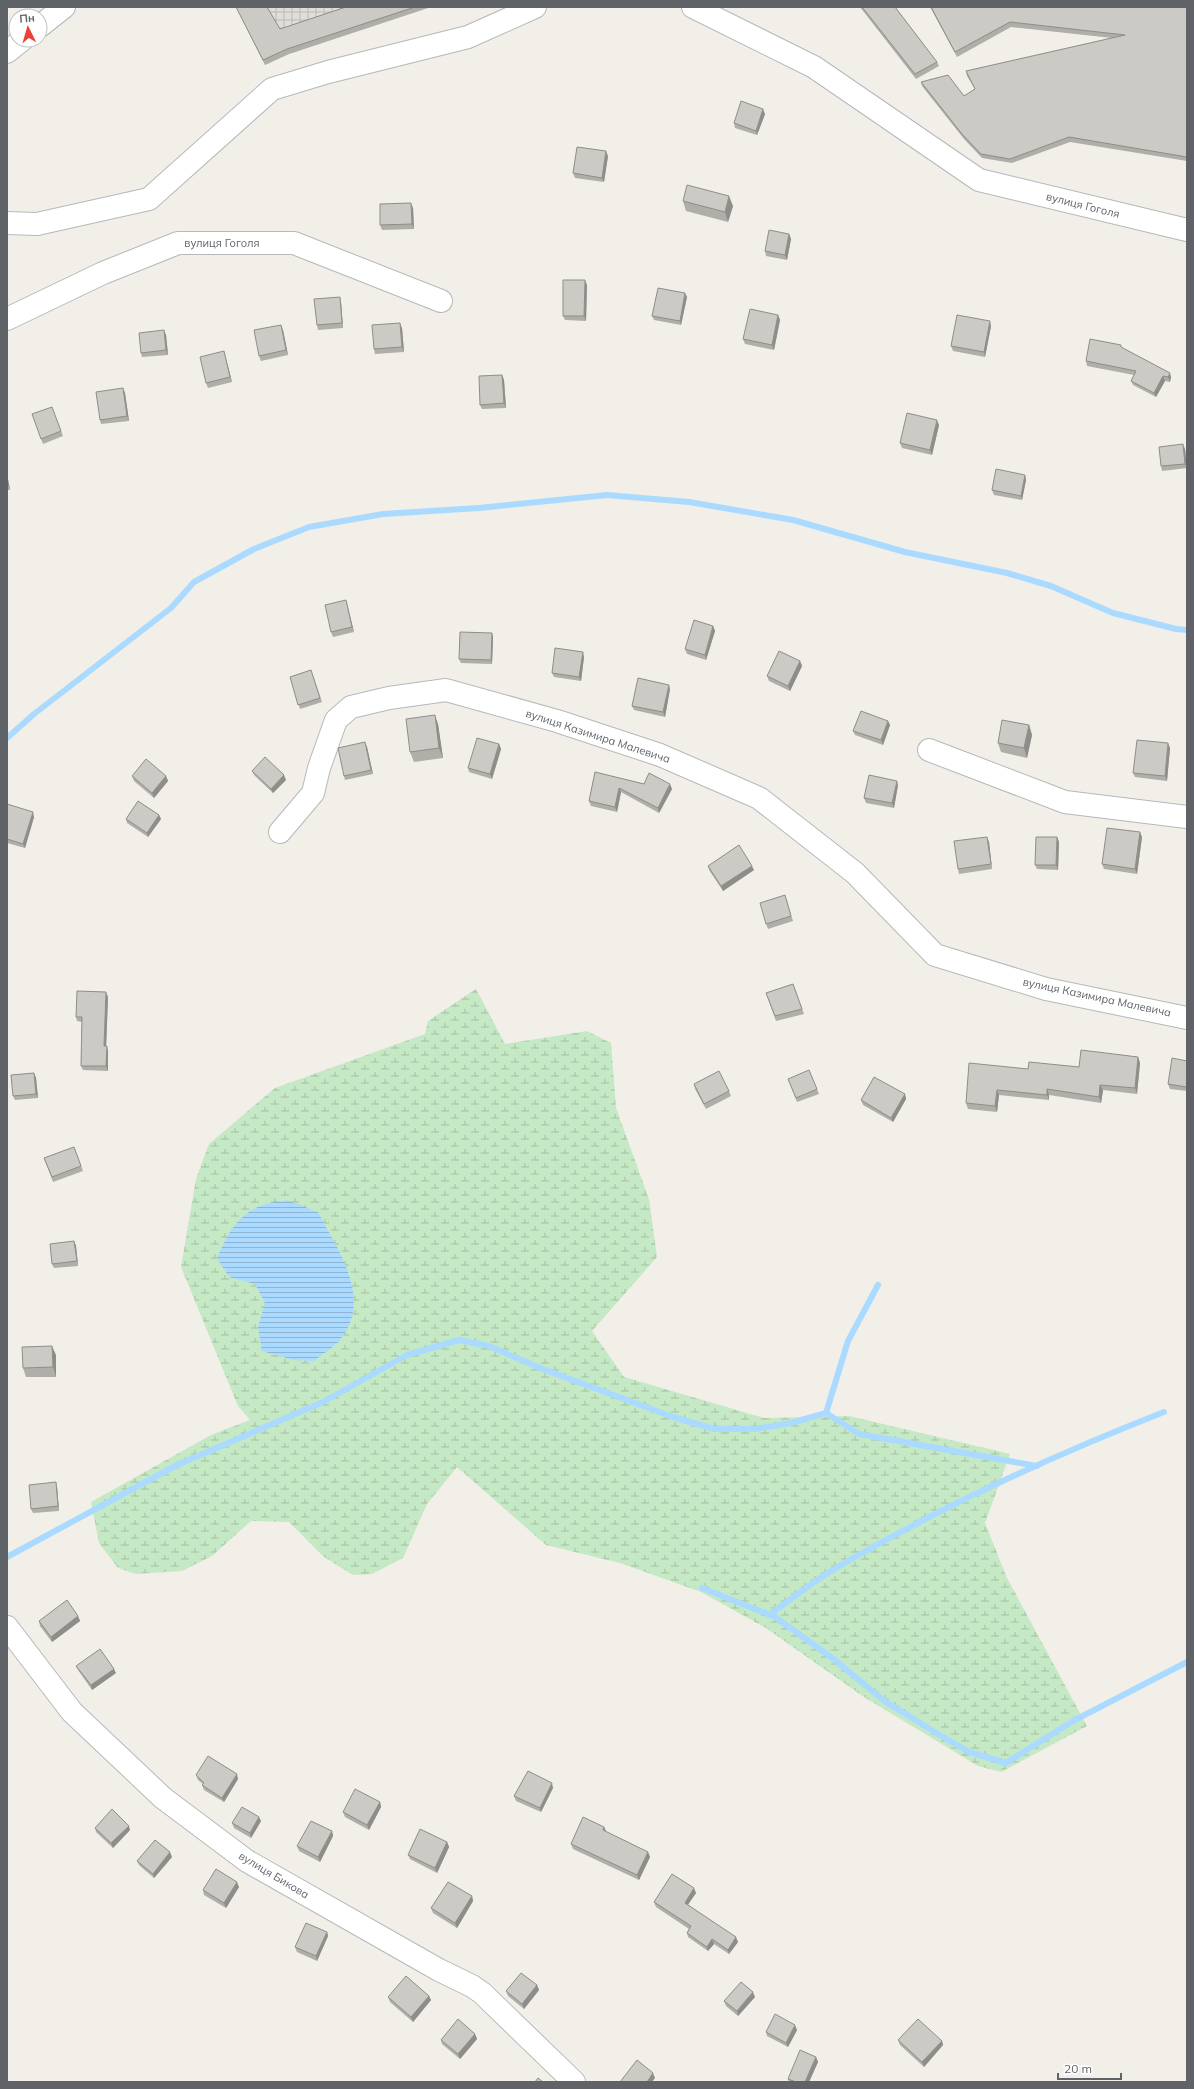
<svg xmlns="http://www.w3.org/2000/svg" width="1194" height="2089" font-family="Mulish,sans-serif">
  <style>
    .industrial { fill: url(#industrial-grid) }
    .wetland { fill: url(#wetland-marsh) }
    .water { fill: url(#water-rules) }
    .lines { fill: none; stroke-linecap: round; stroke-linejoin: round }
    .stream { stroke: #aadaff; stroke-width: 6 }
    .minor-casing { stroke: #b5b8bc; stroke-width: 24 }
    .minor { stroke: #fff; stroke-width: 22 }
    .wall { fill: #afaea9 }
    .shaded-wall { fill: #8f8d8a }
    .building { fill: #cccac5; stroke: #8f8d8a }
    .labels { text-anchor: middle; stroke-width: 3; stroke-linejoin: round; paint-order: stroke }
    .street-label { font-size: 11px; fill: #5f6368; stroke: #fff }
  </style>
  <defs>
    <pattern id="industrial-grid" width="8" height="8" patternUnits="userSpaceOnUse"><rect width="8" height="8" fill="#e0deda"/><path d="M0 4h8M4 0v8" fill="none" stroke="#b9b8b5"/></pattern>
    <pattern id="wetland-marsh" width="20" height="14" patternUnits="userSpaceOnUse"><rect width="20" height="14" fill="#c5e8c5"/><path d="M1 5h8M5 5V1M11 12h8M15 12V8" fill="none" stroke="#a3c0a4"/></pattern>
    <pattern id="water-rules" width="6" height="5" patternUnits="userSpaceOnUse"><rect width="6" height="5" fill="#aadaff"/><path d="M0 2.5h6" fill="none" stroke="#8eb4d2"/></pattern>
  </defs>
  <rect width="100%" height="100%" fill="#f1efe8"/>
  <polygon class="industrial" points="236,7 431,7 289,54 265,65"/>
  <polygon class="wetland" points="476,989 505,1044 587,1031 611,1043 616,1108 649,1199 657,1257 592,1331 624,1377 764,1418 849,1416 1010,1454 985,1523 1007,1578 1087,1726 1001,1772 978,1766 864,1697 766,1628 701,1592 620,1563 546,1545 457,1467 427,1504 403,1558 372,1574 353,1575 324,1557 289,1522 251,1521 212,1556 182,1571 136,1574 118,1568 99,1543 91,1502 211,1435 250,1420 238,1406 181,1267 196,1179 209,1144 275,1088 425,1034 428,1021"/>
  <path class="water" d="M 287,1200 L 318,1212 C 338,1251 375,1300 338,1342 C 331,1349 321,1355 314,1361 L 294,1360 L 262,1351 L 258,1327 L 265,1303 L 255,1284 L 229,1277 L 217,1258 C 227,1235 237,1214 263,1205 C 270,1202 279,1202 287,1200 Z"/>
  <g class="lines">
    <g class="stream">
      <polyline points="7,738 34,714 171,608 194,582 254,549 309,527 383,514 479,508 607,495 689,502 793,520 905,552 1007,573 1051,586 1113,613 1176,629 1187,630"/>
      <polyline points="826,1413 859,1434 1037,1466"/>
      <polyline points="7,1557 177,1465 323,1402 407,1355 459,1340 489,1346 540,1368 673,1417 714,1429 754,1429 791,1423 826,1413 848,1341 878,1285"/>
      <polyline points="702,1588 775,1617 835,1660 883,1700 933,1731 969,1752 1006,1763 1073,1721 1187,1662"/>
      <path d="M 769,1615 C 791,1599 813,1582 836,1568 C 940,1507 1052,1456 1164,1412"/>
    </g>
    <g class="minor-casing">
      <g id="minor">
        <polyline points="693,7 814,67 979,180 1187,230"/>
        <polyline points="40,26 64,7"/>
        <polyline points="7,52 22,40"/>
        <polyline points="7,223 37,224 149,199 272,89 328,72 468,37 535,7"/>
        <polyline points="7,319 103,273 178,243 294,243 441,301"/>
        <polyline points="929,750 1065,802 1187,817"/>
        <polyline points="280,832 313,793 319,768 336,720 351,707 389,698 446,690 557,721 660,755 759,798 855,873 935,955 1046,989 1187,1018"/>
        <polyline points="7,1627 72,1712 163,1798 247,1861 439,1970 472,1986 482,1993 574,2082"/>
      </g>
    </g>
    <use href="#minor" class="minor"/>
  </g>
  <g class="wall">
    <polygon points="236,7 267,7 280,29 346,7 431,7 289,54 265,65"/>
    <polygon points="860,7 895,7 937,62 939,66 916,79"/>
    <polygon points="930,7 1187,7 1187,161 1070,142 1012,163 982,158 964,139 922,86 921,82 964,96 975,89 967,76 966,71 1112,38 1011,27 957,57"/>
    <polygon points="765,114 757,135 735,128 734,123"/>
    <polygon points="608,156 604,182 575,178 573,173"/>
    <polygon points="683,201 733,206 728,222 686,211"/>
    <polygon points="413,208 414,229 382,230 380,225"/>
    <polygon points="789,234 791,239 787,260 766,256 765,251"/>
    <polygon points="587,285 586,321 565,320 563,316"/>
    <polygon points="687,297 681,325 654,320 652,316"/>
    <polygon points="341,302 343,328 318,330 317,325"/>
    <polygon points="778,315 780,320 774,350 745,344 743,339"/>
    <polygon points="991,326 985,357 953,351 951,346"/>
    <polygon points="402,328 404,352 375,354 374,349"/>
    <polygon points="283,330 288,355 261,361 259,356"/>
    <polygon points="166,335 168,355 142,357 141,353"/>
    <polygon points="1122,348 1171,377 1170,382 1165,381 1156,397 1133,385 1131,381 1134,375 1087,366 1086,361"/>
    <polygon points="224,351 232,382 208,388 206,383"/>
    <polygon points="502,375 504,380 506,408 482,409 480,405"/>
    <polygon points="123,388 125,393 129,421 101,424 100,420"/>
    <polygon points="52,407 63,436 43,444 32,414"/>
    <polygon points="939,425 932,455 902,448 900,443"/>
    <polygon points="1185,449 1187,468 1162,471 1161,466"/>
    <polygon points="7,474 10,490 7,490"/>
    <polygon points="1025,475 1026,480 1022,500 994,495 992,490"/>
    <polygon points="347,604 354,632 333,637 331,632"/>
    <polygon points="713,626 715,631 706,660 687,654 685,649"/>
    <polygon points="492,633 493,638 492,664 461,663 459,659"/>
    <polygon points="584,657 581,681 554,677 552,673"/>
    <polygon points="800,661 802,666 790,691 769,681 767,676"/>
    <polygon points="311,670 322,702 300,709 290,677"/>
    <polygon points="670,689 665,717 634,710 632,706"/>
    <polygon points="888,721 890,725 883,745 855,735 853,731"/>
    <polygon points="438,724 443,758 414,762 410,752"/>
    <polygon points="1029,725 1032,735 1027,758 1001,752 998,743"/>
    <polygon points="499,744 501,749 492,779 469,772 468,768"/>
    <polygon points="367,747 373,774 345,780 344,776"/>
    <polygon points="1170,748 1167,781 1135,777 1133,773"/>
    <polygon points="252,771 286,780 273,793 254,775"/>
    <polygon points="595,772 644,784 672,789 659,813 621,792 617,812 591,806 589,801"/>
    <polygon points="132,776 166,776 168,781 154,798 134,781"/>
    <polygon points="898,785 894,808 866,803 864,798"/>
    <polygon points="7,804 34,817 25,848 7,843"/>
    <polygon points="159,815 161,819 148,837 127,823 126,819"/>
    <polygon points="1057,837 1059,842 1058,870 1037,869 1035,865"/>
    <polygon points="1142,837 1137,874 1104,869 1102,864"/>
    <polygon points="989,842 992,869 959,874 958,869"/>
    <polygon points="708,866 754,870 723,891 709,870"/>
    <polygon points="785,895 793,921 768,929 766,924"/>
    <polygon points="793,984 804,1014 776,1021 766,993"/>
    <polygon points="108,997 106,1046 108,1051 108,1071 83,1070 81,1066 82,1022 77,1021 76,1017"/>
    <polygon points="1138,1057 1140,1063 1137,1094 1103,1090 1101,1103 1049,1095 1049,1100 999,1095 997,1112 968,1109 966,1103 1028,1069 1079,1067"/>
    <polygon points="1187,1061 1187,1091 1170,1089 1168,1084"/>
    <polygon points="809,1070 819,1094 797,1102 788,1079"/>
    <polygon points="34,1073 36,1078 38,1098 15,1100 13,1096"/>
    <polygon points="694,1084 729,1091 731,1096 706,1109 695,1089"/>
    <polygon points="905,1094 906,1099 893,1122 863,1105 861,1100"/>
    <polygon points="74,1147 83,1171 53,1182 44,1158"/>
    <polygon points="74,1241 76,1246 78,1266 54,1268 52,1264"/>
    <polygon points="56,1355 56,1377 26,1377 23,1368"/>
    <polygon points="57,1487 59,1511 33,1513 31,1509"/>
    <polygon points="78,1616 80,1621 52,1642 40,1626 39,1621"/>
    <polygon points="76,1666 116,1673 92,1690 78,1670"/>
    <polygon points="196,1775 238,1779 224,1802 204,1790 202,1785 203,1784 198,1780"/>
    <polygon points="553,1788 541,1812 516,1801 514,1796"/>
    <polygon points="380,1802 381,1807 369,1830 345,1817 343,1812"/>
    <polygon points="261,1821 251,1838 234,1828 232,1823"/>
    <polygon points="604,1827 606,1832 648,1852 650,1857 639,1880 573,1849 571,1844"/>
    <polygon points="95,1828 130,1830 113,1848 96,1832"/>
    <polygon points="332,1831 333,1836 320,1862 299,1851 297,1846"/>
    <polygon points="447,1842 449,1847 437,1873 410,1859 408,1855"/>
    <polygon points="172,1857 154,1878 139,1865 137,1861"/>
    <polygon points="239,1887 226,1908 204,1895 203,1890"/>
    <polygon points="696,1893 688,1905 738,1942 729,1954 714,1944 708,1951 688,1937 687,1933 689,1929 656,1907 654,1902"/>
    <polygon points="472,1896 473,1901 457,1928 433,1913 431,1908"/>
    <polygon points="327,1932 328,1936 317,1961 297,1952 295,1947"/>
    <polygon points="537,1985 539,1990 524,2009 508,1996 506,1991"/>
    <polygon points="429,1996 431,2000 413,2022 390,2002 388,1997"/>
    <polygon points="755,1997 738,2016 726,2006 724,2001"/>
    <polygon points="797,2030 788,2047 767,2036 766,2032"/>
    <polygon points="475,2034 477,2039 460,2059 442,2044 441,2040"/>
    <polygon points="898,2040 942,2041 943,2045 924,2067 900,2045"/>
    <polygon points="816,2057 818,2062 809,2082 789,2082 788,2079"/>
  </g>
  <g class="shaded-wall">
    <polygon points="763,109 765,114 757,135 756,131"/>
    <polygon points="606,151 608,156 604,182 602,178"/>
    <polygon points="729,196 733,206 728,222 725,212"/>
    <polygon points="411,203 413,208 414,229 412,224"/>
    <polygon points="789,234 791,239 787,260 785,255"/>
    <polygon points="585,280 587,285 586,321 584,316"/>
    <polygon points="685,293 687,297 681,325 680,321"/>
    <polygon points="340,297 341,302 343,328 342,323"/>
    <polygon points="778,315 780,320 774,350 772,345"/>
    <polygon points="990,321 991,326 985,357 984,352"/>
    <polygon points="400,323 402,328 404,352 402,347"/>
    <polygon points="281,325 283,330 288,355 286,350"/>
    <polygon points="164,330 166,335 168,355 166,350"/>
    <polygon points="224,351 225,355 232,382 230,377"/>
    <polygon points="1170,373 1171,377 1170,382 1168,377"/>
    <polygon points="502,375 504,380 506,408 504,403"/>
    <polygon points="1163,376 1165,381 1156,397 1154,393"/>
    <polygon points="123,388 125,393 129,421 127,416"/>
    <polygon points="937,420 939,425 932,455 930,450"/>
    <polygon points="1183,444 1185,449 1187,468 1185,464"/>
    <polygon points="7,474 10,490 8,485"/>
    <polygon points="1025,475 1026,480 1022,500 1021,496"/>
    <polygon points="346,600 354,632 352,627"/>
    <polygon points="713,626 715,631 706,660 705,655"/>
    <polygon points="492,633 493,638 492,664 491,660"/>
    <polygon points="583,652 584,657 581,681 579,677"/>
    <polygon points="800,661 802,666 790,691 788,686"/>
    <polygon points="669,685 670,689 665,717 663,712"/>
    <polygon points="435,715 438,724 443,758 439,748"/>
    <polygon points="888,721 890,725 883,745 881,740"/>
    <polygon points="1029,725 1032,735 1027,758 1024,748"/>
    <polygon points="365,742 367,747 373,774 371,770"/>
    <polygon points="1168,743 1170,748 1167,781 1165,776"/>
    <polygon points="499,744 501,749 492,779 490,774"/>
    <polygon points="284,775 286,780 273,793 271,789"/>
    <polygon points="166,776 168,781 154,798 152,793"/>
    <polygon points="897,781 898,785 894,808 892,803"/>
    <polygon points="670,784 672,789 659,813 658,808"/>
    <polygon points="619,788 621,792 617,812 615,807"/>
    <polygon points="33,812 34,817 25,848 23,844"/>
    <polygon points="159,815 161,819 148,837 147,833"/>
    <polygon points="1140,832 1142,837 1137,874 1135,869"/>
    <polygon points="987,837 989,842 992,869 991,864"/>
    <polygon points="1057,837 1059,842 1058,870 1056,865"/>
    <polygon points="752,866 754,870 723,891 721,886"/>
    <polygon points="106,992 108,997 106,1051 104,1046"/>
    <polygon points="107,1046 108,1051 108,1071 106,1066"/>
    <polygon points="1138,1057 1140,1063 1137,1094 1135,1088"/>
    <polygon points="34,1073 36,1078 38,1098 36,1094"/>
    <polygon points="1100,1085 1103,1090 1101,1103 1099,1097"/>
    <polygon points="1047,1089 1049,1095 1049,1100 1047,1095"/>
    <polygon points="997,1090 999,1095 997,1112 995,1106"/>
    <polygon points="905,1094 906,1099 893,1122 891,1118"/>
    <polygon points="74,1241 76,1246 78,1266 77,1261"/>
    <polygon points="52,1346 56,1355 56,1377 53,1367"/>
    <polygon points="56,1482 57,1487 59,1511 58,1506"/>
    <polygon points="78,1616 80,1621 52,1642 51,1637"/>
    <polygon points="114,1669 116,1673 92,1690 91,1685"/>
    <polygon points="237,1774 238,1779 224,1802 222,1798"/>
    <polygon points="552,1783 553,1788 541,1812 540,1808"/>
    <polygon points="380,1802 381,1807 369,1830 367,1825"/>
    <polygon points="259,1817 261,1821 251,1838 250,1833"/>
    <polygon points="129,1826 130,1830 113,1848 111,1843"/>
    <polygon points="604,1827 606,1831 604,1835 603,1830"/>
    <polygon points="332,1831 333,1836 320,1862 318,1857"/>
    <polygon points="447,1842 449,1847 437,1873 435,1868"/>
    <polygon points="170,1852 172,1857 154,1878 153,1874"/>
    <polygon points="648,1852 650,1857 639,1880 637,1875"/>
    <polygon points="237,1882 239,1887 226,1908 224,1903"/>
    <polygon points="694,1888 696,1893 686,1907 685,1903"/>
    <polygon points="472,1896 473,1901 457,1928 455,1923"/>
    <polygon points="327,1932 328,1936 317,1961 316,1956"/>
    <polygon points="736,1937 738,1942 729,1954 728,1950"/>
    <polygon points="712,1939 714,1944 708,1951 707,1947"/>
    <polygon points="537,1985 539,1990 524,2009 522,2004"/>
    <polygon points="753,1992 755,1997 738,2016 737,2011"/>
    <polygon points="429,1996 431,2000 413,2022 411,2017"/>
    <polygon points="795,2025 797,2030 788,2047 786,2043"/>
    <polygon points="475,2034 477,2039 460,2059 458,2054"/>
    <polygon points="942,2041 943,2045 924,2067 922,2062"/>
    <polygon points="816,2057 818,2062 809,2082 805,2082"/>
    <polygon points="653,2073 655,2078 652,2082 647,2082"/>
  </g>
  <g class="building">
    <polygon points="236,7 267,7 280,29 346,7 415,7 287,49 263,60"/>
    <polygon points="862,7 895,7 937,62 915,74"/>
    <polygon points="931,7 1187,7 1187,157 1069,137 1010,159 981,154 962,134 921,82 948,75 964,96 975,89 966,71 1125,35 1010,22 955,52"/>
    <polygon points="741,101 763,109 756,131 734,123"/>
    <polygon points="577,147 606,151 602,178 573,173"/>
    <polygon points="687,185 729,196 725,212 683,201"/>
    <polygon points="411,203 412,224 380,225 380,204"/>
    <polygon points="769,230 789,234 785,255 765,251"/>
    <polygon points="563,280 585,280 584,316 563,316"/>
    <polygon points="658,288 685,293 680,321 652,316"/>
    <polygon points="340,297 342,323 317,325 314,299"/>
    <polygon points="750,309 778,315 772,345 743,339"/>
    <polygon points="957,315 990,321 984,352 951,346"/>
    <polygon points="400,323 402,347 374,349 372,325"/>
    <polygon points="281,325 286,350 259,356 254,330"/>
    <polygon points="164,330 166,350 141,353 139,333"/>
    <polygon points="1090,339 1121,345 1121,347 1170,373 1168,377 1163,376 1154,393 1131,381 1136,371 1086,361"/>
    <polygon points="224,351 230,377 206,383 200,357"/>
    <polygon points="502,375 504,403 480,405 479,376"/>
    <polygon points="123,388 127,416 100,420 96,392"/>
    <polygon points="52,407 61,431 41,439 32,414"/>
    <polygon points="907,413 937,420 930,450 900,443"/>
    <polygon points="1183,444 1185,464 1161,466 1159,447"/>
    <polygon points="996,469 1025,475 1021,496 992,490"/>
    <polygon points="346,600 352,627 331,632 325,605"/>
    <polygon points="694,620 713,626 705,655 685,649"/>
    <polygon points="460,632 492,633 491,660 459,659"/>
    <polygon points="555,648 583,652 579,677 552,673"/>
    <polygon points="779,651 800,661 788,686 767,676"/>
    <polygon points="311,670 320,698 298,705 290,677"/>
    <polygon points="638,678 669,685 663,712 632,706"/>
    <polygon points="861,711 888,721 881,740 853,731"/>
    <polygon points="435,715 439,748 410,752 406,719"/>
    <polygon points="1002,720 1029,725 1024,748 998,743"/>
    <polygon points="477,738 499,744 490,774 468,768"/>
    <polygon points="1137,740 1168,743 1165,776 1133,773"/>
    <polygon points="365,742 371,770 344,776 338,748"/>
    <polygon points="265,757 284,775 271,789 252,771"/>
    <polygon points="146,759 166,776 152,793 132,776"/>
    <polygon points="595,772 644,784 649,773 670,784 658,808 619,788 615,807 589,801"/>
    <polygon points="869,775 897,781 892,803 864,798"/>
    <polygon points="138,801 159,815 147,833 126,819"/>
    <polygon points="7,804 33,812 23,844 7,839"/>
    <polygon points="1107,828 1140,832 1135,869 1102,864"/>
    <polygon points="987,837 991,864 958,869 954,841"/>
    <polygon points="1036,837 1057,837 1056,865 1035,865"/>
    <polygon points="739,845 752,866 721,886 708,866"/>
    <polygon points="785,895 791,916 766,924 760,903"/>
    <polygon points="793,984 802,1009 775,1016 766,993"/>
    <polygon points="77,991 106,992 104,1046 107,1046 106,1066 81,1066 82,1017 76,1017"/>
    <polygon points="1081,1050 1138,1057 1135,1088 1100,1085 1099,1097 1047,1089 1047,1095 997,1090 995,1106 966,1103 969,1063 1028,1069 1029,1062 1079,1067"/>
    <polygon points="1172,1058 1187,1061 1187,1087 1168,1084"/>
    <polygon points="809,1070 817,1089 796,1098 788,1079"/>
    <polygon points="719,1071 729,1091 704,1104 694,1084"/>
    <polygon points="34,1073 36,1094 13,1096 11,1075"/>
    <polygon points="874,1077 905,1094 891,1118 861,1100"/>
    <polygon points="74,1147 81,1166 52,1177 44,1158"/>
    <polygon points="74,1241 77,1261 52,1264 50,1244"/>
    <polygon points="52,1346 53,1367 23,1368 22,1347"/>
    <polygon points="56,1482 58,1506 31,1509 29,1485"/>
    <polygon points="67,1600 78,1616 51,1637 39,1621"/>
    <polygon points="100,1649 114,1669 91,1685 76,1666"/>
    <polygon points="208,1756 237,1774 222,1798 202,1785 204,1783 196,1775"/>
    <polygon points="528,1771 552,1783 540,1808 514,1796"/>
    <polygon points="355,1789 380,1802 367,1825 343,1812"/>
    <polygon points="242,1807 259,1817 250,1833 232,1823"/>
    <polygon points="112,1809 129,1826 111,1843 95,1828"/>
    <polygon points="583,1817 604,1827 603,1830 648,1852 637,1875 571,1844"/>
    <polygon points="311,1821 332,1831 318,1857 297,1846"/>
    <polygon points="420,1829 447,1842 435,1868 408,1855"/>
    <polygon points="155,1840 170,1852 153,1874 137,1861"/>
    <polygon points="216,1869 237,1882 224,1903 203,1890"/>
    <polygon points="672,1874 694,1888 685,1903 736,1937 728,1950 712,1939 707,1947 687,1933 691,1926 654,1902"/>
    <polygon points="448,1882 472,1896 455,1923 431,1908"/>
    <polygon points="306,1923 327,1932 316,1956 295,1947"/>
    <polygon points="521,1973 537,1985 522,2004 506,1991"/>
    <polygon points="406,1976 429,1996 411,2017 388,1997"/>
    <polygon points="741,1982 753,1992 737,2011 724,2001"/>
    <polygon points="775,2014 795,2025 786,2043 766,2032"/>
    <polygon points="458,2019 475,2034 458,2054 441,2040"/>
    <polygon points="918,2019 942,2041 922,2062 898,2040"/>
    <polygon points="800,2050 816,2057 805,2082 796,2082 788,2079"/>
    <polygon points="637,2060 653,2073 647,2082 620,2082"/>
    <polygon points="538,2078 543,2082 535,2082"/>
  </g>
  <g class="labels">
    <g class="street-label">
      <text transform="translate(1083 205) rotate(14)" y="4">вулиця Гоголя</text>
      <text x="222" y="247">вулиця Гоголя</text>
      <text transform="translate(598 736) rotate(18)" y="4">вулиця Казимира Малевича</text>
      <text transform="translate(1097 997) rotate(12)" y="4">вулиця Казимира Малевича</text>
      <text transform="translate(274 1875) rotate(31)" y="4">вулиця Бикова</text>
    </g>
  </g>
  <rect width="1194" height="2089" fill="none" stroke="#5f6368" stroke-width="16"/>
  <g transform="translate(28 28) rotate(355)"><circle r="19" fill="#ffffff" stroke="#bfc1c3"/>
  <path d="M0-3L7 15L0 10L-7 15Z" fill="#ea4335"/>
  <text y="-6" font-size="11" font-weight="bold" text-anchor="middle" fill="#5f6368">Пн</text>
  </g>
  <path d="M1058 2073v6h63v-6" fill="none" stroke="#5f6368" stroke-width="2"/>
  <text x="1064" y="2073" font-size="12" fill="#5f6368" stroke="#ffffff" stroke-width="3" paint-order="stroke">20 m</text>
</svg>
